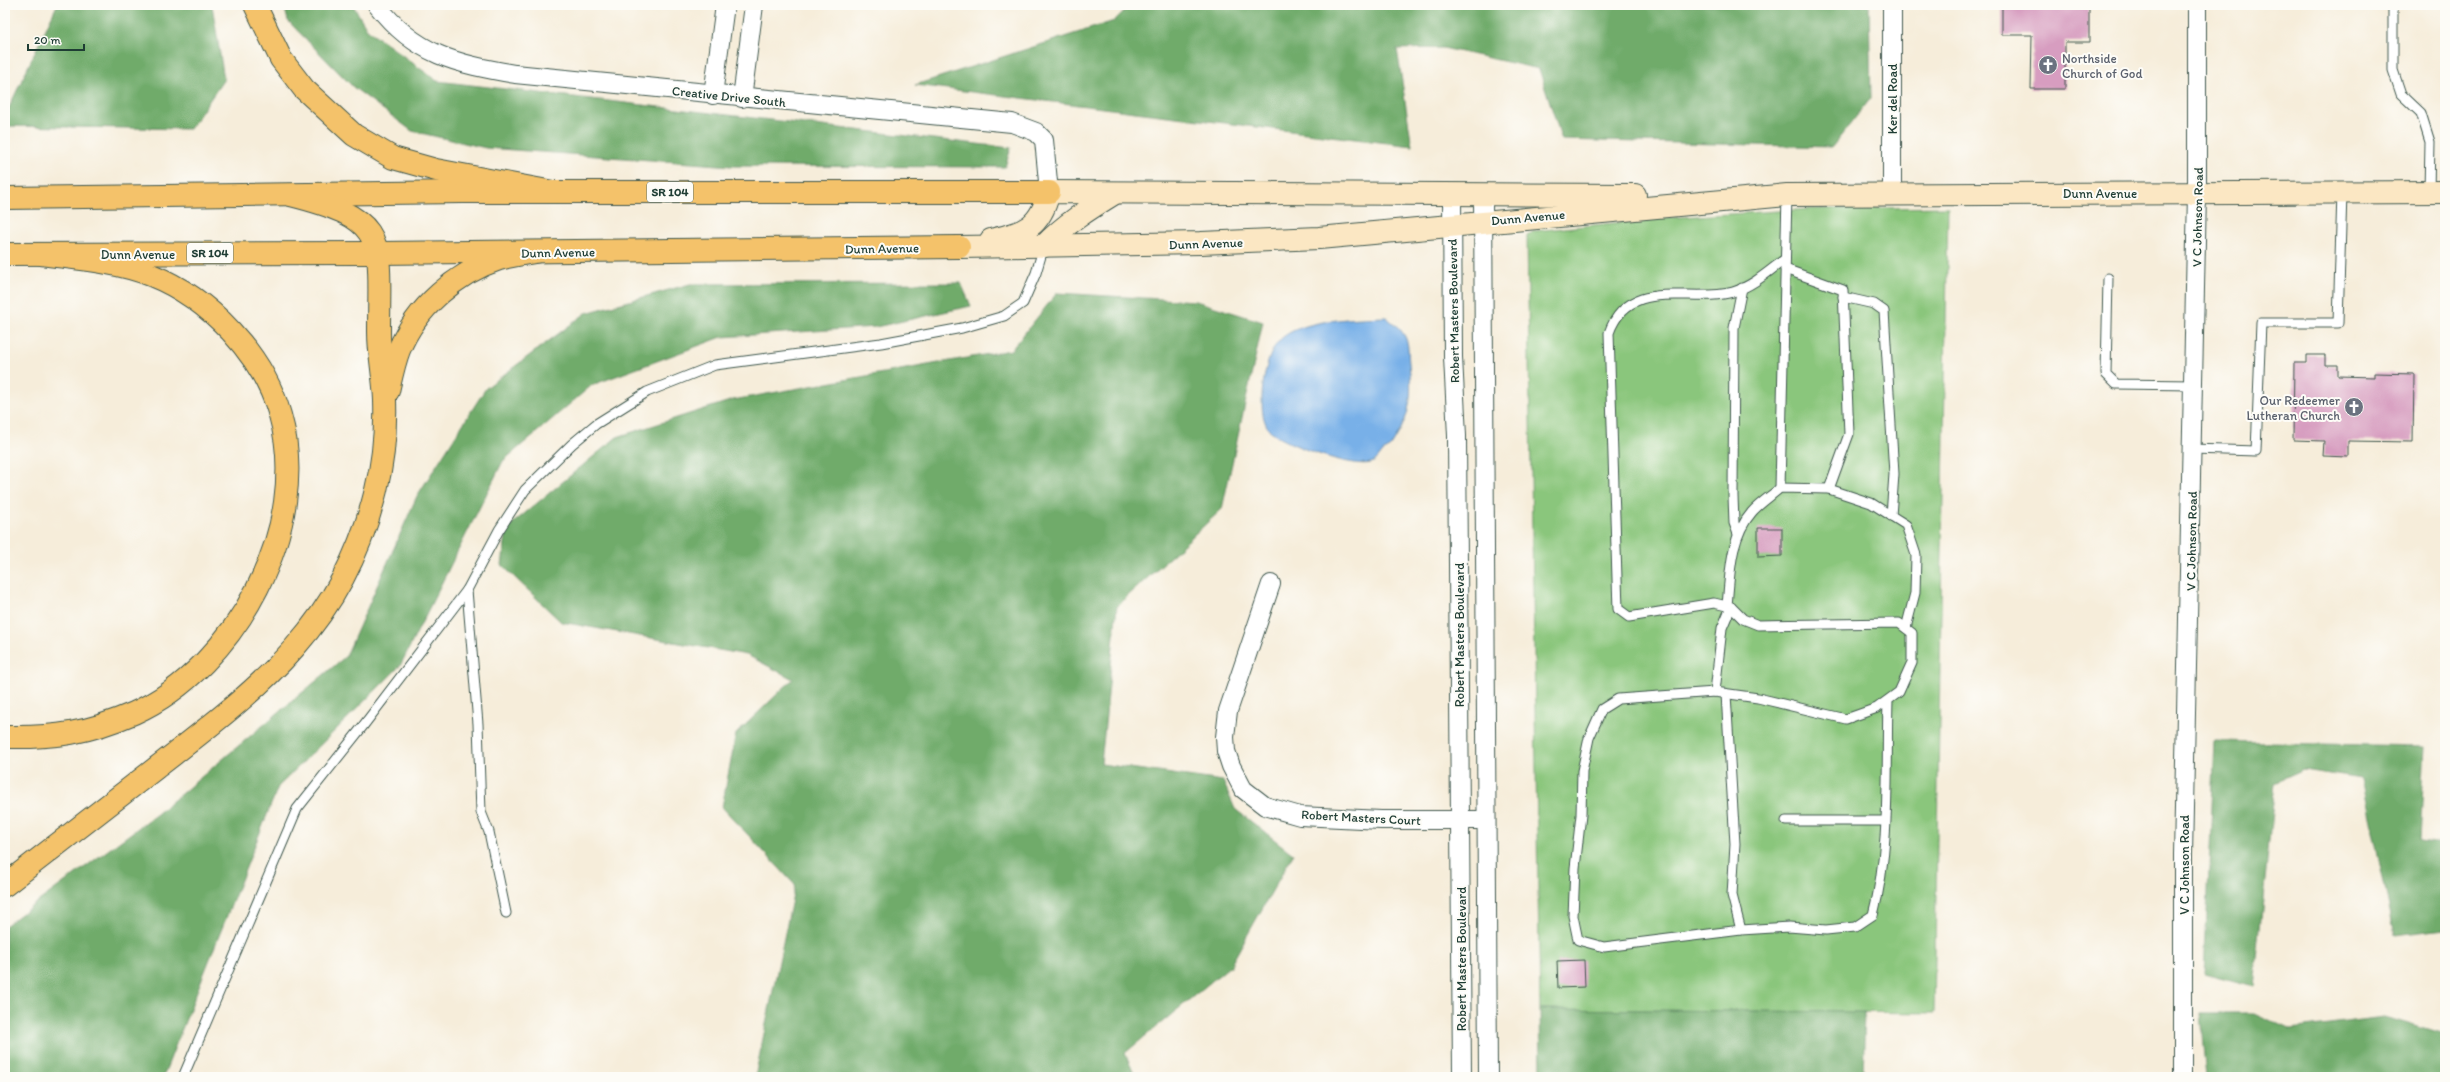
<svg xmlns="http://www.w3.org/2000/svg" width="2450" height="1082" font-family="Itim,sans-serif">
  <style>
    .green { fill: #8ac67b; stroke: #548258 }
    .forest { fill: #6fab6b; stroke: #477450 }
    .water { fill: #78b0e8; stroke: #4c768e }
    .building { fill: #d79dc0 }
    .lines { fill: none; stroke-linecap: round; stroke-linejoin: round }
    .lane-casing { stroke: #3f574d; stroke-width: 11 }
    .street-casing { stroke: #3f574d; stroke-width: 20 }
    .secondary-casing { stroke: #3f574d; stroke-width: 24 }
    .primary-casing { stroke: #3f574d; stroke-width: 24 }
    .highway-casing { stroke: #3f574d; stroke-width: 24 }
    .lane { stroke: #fff; stroke-width: 9 }
    .street { stroke: #fff; stroke-width: 18 }
    .secondary { stroke: #fbe7c3; stroke-width: 22 }
    .primary { stroke: #f4c26a; stroke-width: 22 }
    .highway { stroke: #f4c26a; stroke-width: 22 }
    .labels { text-anchor: middle; stroke-width: 4; stroke-linejoin: round; paint-order: stroke }
    .shield { fill: #fdfcf7; stroke: #62766e; stroke-width: 1 }
    .shield-label { font-size: 12px; font-weight: bold; fill: #1f3d34 }
    .worship-label { font-size: 13px; fill: #5b616d; stroke: #fdfcf7; text-anchor: start }
    .street-label { font-size: 13px; fill: #1f3d34; stroke: #fdfcf7 }
  </style>
  <rect width="100%" height="100%" fill="#fdfcf7"/>
  <filter id="ink" filterUnits="userSpaceOnUse"><feTurbulence type="fractalNoise" baseFrequency=".025" numOctaves="2"/><feDisplacementMap in="SourceGraphic" scale="8" xChannelSelector="R" yChannelSelector="G"/><feConvolveMatrix kernelMatrix="1 2 1 2 8 2 1 2 1" color-interpolation-filters="sRGB"/></filter>
  <filter id="wash" filterUnits="userSpaceOnUse"><feTurbulence type="fractalNoise" baseFrequency=".012" numOctaves="4" result="noise"/><feDisplacementMap in="SourceGraphic" scale="16" xChannelSelector="R" yChannelSelector="G"/><feGaussianBlur stdDeviation="0.9" result="paint"/><feColorMatrix in="noise" values="0 0 0 0 0 0 0 0 0 0 0 0 0 0 0 0 0 1.4 0 .05"/><feComposite in="paint" operator="in"/></filter>
  <g filter="url(#wash)">
    <rect width="100%" height="100%" fill="#f6edda"/>
    <polygon class="green" points="1948,207 1934,1013 1540,1009 1527,236 1534,231 1664,218 1811,209"/>
    <g class="forest">
      <polygon points="57,5 212,5 224,79 190,129 5,126 5,116"/>
      <polygon points="284,5 353,5 367,29 437,81 1011,148 1005,167 732,166 486,148 412,131 353,87 288,21"/>
      <polygon points="1130,5 1869,5 1871,98 1832,147 1562,140 1539,69 1443,48 1397,49 1412,146 915,85 1114,21"/>
      <polygon points="961,283 971,306 876,327 722,337 592,385 503,461 400,666 278,787 163,1077 5,1077 5,926 157,814 346,656 417,496 486,388 586,313 690,284"/>
      <polygon points="1057,293 1196,301 1263,322 1222,509 1117,606 1101,764 1223,781 1235,809 1293,854 1230,966 1125,1053 1136,1077 755,1077 795,885 722,807 736,734 793,679 747,655 561,622 502,565 507,528 617,437 733,400 1011,350"/>
      <polygon points="2215,742 2425,746 2420,841 2445,844 2445,929 2395,935 2362,779 2304,770 2275,783 2254,987 2204,974"/>
      <polygon points="1540,1009 1865,1012 1863,1077 1541,1077"/>
      <polygon points="2200,1013 2254,1013 2289,1029 2385,1017 2445,1035 2445,1077 2206,1077"/>
    </g>
    <path class="water" d="M 1386,317 C 1393,323 1403,330 1406,339 C 1409,346 1408,356 1409,363 C 1412,391 1412,411 1397,436 C 1395,439 1392,446 1389,448 C 1388,450 1385,450 1384,451 C 1379,455 1378,461 1371,463 C 1351,468 1291,446 1274,434 C 1262,425 1262,410 1262,396 C 1263,378 1268,349 1283,337 C 1306,319 1357,318 1386,317 Z"/>
    <g id="blocks">
      <g class="building">
        <polygon points="2002,5 2089,5 2089,42 2065,42 2065,89 2031,89 2032,35 2002,35"/>
        <polygon points="2307,355 2325,355 2325,365 2338,365 2338,376 2374,377 2374,373 2414,374 2413,442 2348,441 2348,457 2323,456 2324,441 2293,440 2294,363 2307,363"/>
        <polygon points="1758,528 1782,528 1782,556 1758,557"/>
        <polygon points="1584,960 1585,987 1558,988 1557,961"/>
      </g>
    </g>
  </g>
  <g filter="url(#ink)">
    <use href="#blocks" fill-opacity="0" stroke="#3f574d" stroke-width="1"/>
    <g class="lines">
      <g class="lane-casing">
        <g id="lane">
          <polyline points="2393,5 2393,70 2401,94 2421,113 2430,142 2429,192"/>
          <path d="M 1785,259 C 1769,271 1753,286 1733,292 C 1691,304 1629,275 1609,333 L 1618,609 L 1629,617 L 1714,603 L 1731,607 L 1743,619 L 1758,625 L 1899,623 L 1912,633 L 1912,663 L 1899,692 L 1877,708 L 1846,719 L 1758,698 L 1715,692 L 1618,699 L 1602,709 L 1589,738 L 1582,771 L 1581,815 L 1575,868 L 1573,916 L 1578,940 L 1604,947 L 1741,930 L 1789,927 L 1826,930 L 1855,927 L 1873,915 C 1891,847 1886,771 1888,700"/>
          <polyline points="1785,269 1843,290 1849,434 1829,489"/>
          <polyline points="2108,278 2106,374 2116,384 2193,385"/>
          <polyline points="1843,297 1874,304 1884,311 1894,474 1891,516"/>
          <polyline points="2192,449 2256,451 2261,323 2338,323 2342,193"/>
          <polyline points="1780,488 1787,195"/>
          <polyline points="1738,534 1734,523 1733,496 1734,328 1742,288"/>
          <polyline points="467,590 478,724 481,812 489,832 506,913"/>
          <path d="M 1727,606 C 1730,574 1730,537 1752,512 C 1760,503 1771,496 1780,488 L 1829,489 L 1871,503 L 1906,525 L 1916,555 L 1915,593 L 1906,628"/>
          <polyline points="1715,692 1722,628 1731,607"/>
          <polyline points="1726,694 1735,844 1732,895 1741,930"/>
          <polyline points="1786,821 1884,821"/>
          <polyline points="183,1077 297,809 363,726 467,590 499,530 525,490 572,444 596,424 647,392 715,365 881,343 962,328 1004,316 1023,303 1036,273 1044,246"/>
        </g>
      </g>
      <g class="street-casing">
        <g id="street">
          <path d="M 377,5 C 415,55 457,64 515,74 L 1012,123 L 1036,132 L 1044,140 L 1049,192"/>
          <polyline points="1892,5 1892,193"/>
          <polyline points="713,95 725,5"/>
          <polyline points="742,98 754,5"/>
          <polyline points="1452,193 1453,357 1457,436 1462,1077"/>
          <polyline points="1483,194 1488,1077"/>
          <polyline points="1271,584 1228,711 1225,737 1226,751 1231,766 1243,789 1265,806 1300,816 1381,820 1486,820"/>
          <polyline points="2183,1077 2183,855 2197,193 2197,5"/>
        </g>
      </g>
      <g class="secondary-casing">
        <g id="secondary">
          <path d="M 991,240 C 1025,232 1040,228 1049,192 L 1635,195"/>
          <path d="M 1044,246 C 1065,224 1089,209 1115,193"/>
          <polyline points="959,247 1201,243 1319,238 1787,195 2445,192"/>
        </g>
      </g>
      <g class="primary-casing">
        <g id="primary">
          <polyline points="5,198 463,192 1049,192"/>
          <polyline points="5,254 379,253 959,247"/>
        </g>
      </g>
      <g class="highway-casing">
        <g id="highway">
          <polyline points="255,5 281,59 304,89 354,135 393,158 436,170 553,192"/>
          <path d="M 388,391 C 391,378 394,363 399,350 C 416,308 456,273 499,259 C 511,256 523,254 535,252"/>
          <path d="M 5,737 C 55,738 88,733 134,713 C 236,667 312,526 280,415 C 263,355 209,298 151,275 C 116,261 77,259 41,254"/>
          <path d="M 5,885 C 56,846 106,807 156,768 C 261,687 343,625 376,490 C 383,462 386,429 385,400 C 384,377 379,355 379,332 C 379,240 391,220 291,195"/>
        </g>
      </g>
      <use href="#lane" class="lane"/>
      <use href="#street" class="street"/>
      <use href="#secondary" class="secondary"/>
      <use href="#primary" class="primary"/>
      <use href="#highway" class="highway"/>
    </g>
  </g>
  <defs>
    <g id="church-disc" transform="scale(1)"><circle r="9.5" fill="#6b7280" stroke="#fdfcf7"/><path d="M-1.2-6h2.4v3.5h3.3v2.4h-3.3V6h-2.4V-.1h-3.3v-2.4h3.3Z" fill="#fff"/></g>
  </defs>
  <g fill-rule="evenodd">
    <use href="#church-disc" x="2048" y="65"/>
    <use href="#church-disc" x="2354" y="407"/>
  </g>
  <g class="labels">
    <g class="shield">
      <rect x="647" y="182" width="46" height="20" rx="3"/>
      <rect x="187" y="243" width="46" height="20" rx="3"/>
    </g>
    <g class="shield-label">
      <text x="670" y="196">SR 104</text>
      <text x="210" y="257">SR 104</text>
    </g>
    <g class="worship-label">
      <text x="2062" y="63">Northside<tspan x="2062" dy="15">Church of God</tspan></text>
      <text x="2340" y="405" text-anchor="end">Our Redeemer<tspan x="2340" dy="15">Lutheran Church</tspan></text>
    </g>
    <g class="street-label">
      <text transform="translate(729 96) rotate(6)" y="5">Creative Drive South</text>
      <text transform="translate(1892 99) rotate(-90)" y="5">Ker del Road</text>
      <text x="2100" y="198">Dunn Avenue</text>
      <text transform="translate(1528 217) rotate(-5)" y="5">Dunn Avenue</text>
      <text transform="translate(2197 217) rotate(-89)" y="5">V C Johnson Road</text>
      <text transform="translate(1206 243) rotate(-2)" y="5">Dunn Avenue</text>
      <text transform="translate(882 248) rotate(-1)" y="5">Dunn Avenue</text>
      <text transform="translate(558 252) rotate(-1)" y="5">Dunn Avenue</text>
      <text x="138" y="259">Dunn Avenue</text>
      <text transform="translate(1453 311) rotate(-91)" y="5">Robert Masters Boulevard</text>
      <text transform="translate(2191 541) rotate(-89)" y="5">V C Johnson Road</text>
      <text transform="translate(1459 635) rotate(-90)" y="5">Robert Masters Boulevard</text>
      <text transform="translate(1361 817) rotate(3)" y="5">Robert Masters Court</text>
      <text transform="translate(2184 865) rotate(-90)" y="5">V C Johnson Road</text>
      <text transform="translate(1461 959) rotate(-90)" y="5">Robert Masters Boulevard</text>
    </g>
  </g>
  <rect width="2450" height="1082" fill="none" stroke="#fdfcf7" stroke-width="20"/>
  <path d="M28 44v6h56v-6" fill="none" stroke="#1f3d34" stroke-width="2"/>
  <text x="34" y="44" font-size="12" fill="#1f3d34" stroke="#fdfcf7" stroke-width="3" paint-order="stroke">20 m</text>
</svg>
